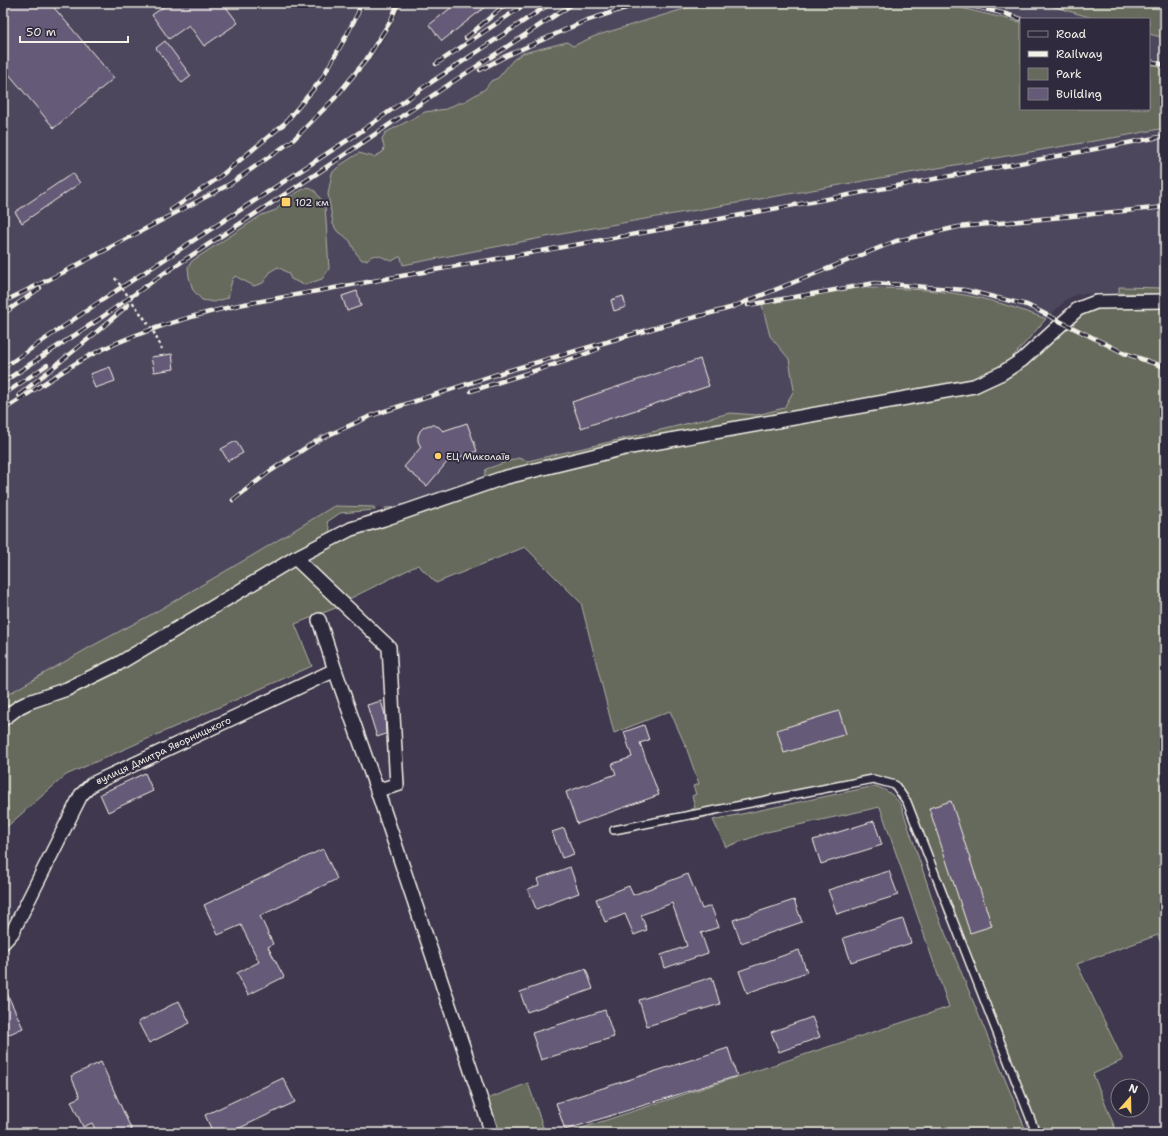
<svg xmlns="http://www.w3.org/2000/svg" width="1168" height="1136" font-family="'Shantell Sans',sans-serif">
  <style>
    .built { fill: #4d465d }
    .green { fill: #666a5c; stroke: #adaea2 }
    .building { fill: #655a77; stroke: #f4f1e8 }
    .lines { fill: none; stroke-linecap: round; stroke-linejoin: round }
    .service-casing { stroke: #f4f1e8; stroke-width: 10 }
    .minor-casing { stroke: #f4f1e8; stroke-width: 16 }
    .path { stroke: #f4f1e8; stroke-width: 2.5; stroke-dasharray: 3 3; stroke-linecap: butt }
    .service { stroke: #2f2a3d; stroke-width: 7 }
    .minor { stroke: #2f2a3d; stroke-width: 13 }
    .rail-casing { stroke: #f4f1e8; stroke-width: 4.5 }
    .rail { stroke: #2f2a3d; stroke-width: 3; stroke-dasharray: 9; stroke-linecap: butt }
    .poi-dot { fill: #ffd166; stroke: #2f2a3d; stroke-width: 1.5 }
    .labels { text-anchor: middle; stroke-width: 3.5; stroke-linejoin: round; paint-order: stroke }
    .poi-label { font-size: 10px; fill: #f4f1e8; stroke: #2f2a3d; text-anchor: start }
    .street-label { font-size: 10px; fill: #f4f1e8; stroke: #2f2a3d }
  </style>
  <rect width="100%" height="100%" fill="#3f384e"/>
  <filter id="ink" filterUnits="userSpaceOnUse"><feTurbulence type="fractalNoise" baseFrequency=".025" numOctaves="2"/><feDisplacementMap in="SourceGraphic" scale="8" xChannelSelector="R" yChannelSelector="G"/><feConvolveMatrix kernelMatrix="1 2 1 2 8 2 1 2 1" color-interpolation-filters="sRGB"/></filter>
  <g filter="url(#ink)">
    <g class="built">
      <polygon points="3,3 401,3 368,66 392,25 403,3 731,3 687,8 403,265 582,230 1047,149 1118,137 1165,128 1165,288 1119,287 1119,293 1078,294 1067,299 1046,319 1026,312 971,296 943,292 912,289 877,288 845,288 783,297 761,301 770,336 789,359 794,390 784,408 757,415 730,413 669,428 528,461 518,458 486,468 484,477 408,507 385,508 334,506 255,554 152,614 92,646 3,697"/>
      <polygon points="920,3 1041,3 1096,19 1021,19 1021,22 971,11"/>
      <polygon points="1149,34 1165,38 1165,70 1149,66"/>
    </g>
    <g class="green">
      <path d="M 731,3 L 940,3 L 1020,22 L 1021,22 L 1021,109 L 1149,109 L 1149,65 L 1157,65 L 1165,67 L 1165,128 L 1118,137 L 1047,149 L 582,230 L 403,265 L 401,257 L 399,257 L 392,261 C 383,259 376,250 367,260 L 362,260 L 356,253 L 350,241 L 342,234 L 337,231 L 333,224 L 328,194 L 332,173 L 339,166 L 359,153 L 374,157 L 383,152 L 384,147 L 382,139 L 385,133 L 425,112 L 446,109 L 458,103 L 462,103 L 485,89 L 491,81 L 498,78 L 513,60 L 523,53 L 567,42 L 573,46 L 595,36 L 687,8 Z"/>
      <polygon points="1041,3 1165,3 1165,38 1149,34 1149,19 1096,19"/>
      <polygon points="307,187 315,191 325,205 329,269 322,279 304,285 291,279 288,273 278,267 271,271 263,283 254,286 235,276 232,280 228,298 214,302 202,300 193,290 189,277 188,267 192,261 262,215 276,210 284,200"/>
      <polygon points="1119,287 1165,288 1165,294 1119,293"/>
      <path d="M 845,288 C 887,288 929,288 970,296 C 996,301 1022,310 1046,319 L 1010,360 L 999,367 L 972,379 L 806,413 L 625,445 L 500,477 L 412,510 L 391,516 C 386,515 386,512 385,508 L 408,507 L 484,477 L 486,469 L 518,458 L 528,461 L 669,428 L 730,413 L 757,415 L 784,408 L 794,390 L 789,359 L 770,336 L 761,301 L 783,297 Z"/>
      <polygon points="1165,300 1165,954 1158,935 1077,964 1123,1060 1093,1074 1117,1133 1039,1133 945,912 909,802 894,785 868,778 693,820 690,818 684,812 695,808 692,796 696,794 693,786 699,784 686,747 670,711 614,733 581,603 525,547 436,583 418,565 345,601 305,558 334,540 376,526 415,516 504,485 626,452 976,389 1076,310"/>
      <polygon points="334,506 374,507 375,510 340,513 327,522 330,530 329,535 134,650 3,713 3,697 92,646 152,614 255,554"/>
      <polygon points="289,567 294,567 300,570 338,607 295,624 312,666 66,775 3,830 3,724 21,710"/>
      <path d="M 875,786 C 887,790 894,795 901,805 L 937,913 L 1027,1133 L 567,1133 L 949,1007 L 880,807 L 767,832 L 726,847 L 713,820 Z"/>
      <polygon points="528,1083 545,1133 493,1133 487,1102 490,1098"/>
    </g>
    <g class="building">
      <polygon points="3,3 50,3 114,78 54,128 3,67"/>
      <polygon points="169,3 223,3 238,23 204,46 189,25 169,39 152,15"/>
      <polygon points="457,3 490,3 442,41 429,25"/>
      <polygon points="165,41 191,76 182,83 156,48"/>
      <polygon points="73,173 80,183 22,223 15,212"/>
      <polygon points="357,291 361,306 347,311 342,296"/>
      <polygon points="623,296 626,307 614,311 611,300"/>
      <polygon points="172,354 174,369 154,372 151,357"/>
      <polygon points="700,359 709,386 581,428 572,402"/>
      <polygon points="110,367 115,381 95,388 90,374"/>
      <polygon points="467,423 477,451 448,461 427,486 404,467 421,447 418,441 418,436 420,431 424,427 429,425 434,425 439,427 443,431"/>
      <polygon points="236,441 243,453 228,461 221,449"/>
      <polygon points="381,701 385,715 386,734 377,737 367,705"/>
      <polygon points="839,711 846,734 784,753 777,730"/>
      <polygon points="644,725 649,740 640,743 659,795 577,824 566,792 616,774 612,764 632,757 624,732"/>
      <polygon points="145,773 153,791 108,812 100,794"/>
      <polygon points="951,801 992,926 970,933 929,808"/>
      <polygon points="874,821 882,845 821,864 813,840"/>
      <polygon points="564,828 574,854 562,858 552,832"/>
      <polygon points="323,849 337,879 260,916 273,944 268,947 284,977 248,995 237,973 259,962 241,925 218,935 204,905"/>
      <polygon points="570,867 579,893 536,909 528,889 539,885 537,879"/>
      <polygon points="889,871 898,895 837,914 828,890"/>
      <polygon points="688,874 702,909 711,906 719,927 701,933 708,953 665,968 661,955 687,946 672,903 641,915 647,930 634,935 625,914 605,922 596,899 629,886 633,895"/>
      <polygon points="794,900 802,922 741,943 733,920"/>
      <polygon points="903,919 911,943 851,962 843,938"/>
      <polygon points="799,950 807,972 747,993 739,971"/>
      <polygon points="586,969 593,989 527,1012 520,992"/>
      <polygon points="712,977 720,1004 647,1026 639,1000"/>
      <polygon points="3,985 23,1028 3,1037"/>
      <polygon points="179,1001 190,1023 149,1043 138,1022"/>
      <polygon points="605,1010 614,1037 541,1060 532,1033"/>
      <polygon points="812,1017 820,1037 779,1052 771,1032"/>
      <polygon points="728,1048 737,1076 565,1130 556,1103"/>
      <polygon points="101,1062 133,1133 97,1133 92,1123 83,1127 71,1101 80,1097 71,1076"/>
      <polygon points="283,1078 295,1102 229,1133 213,1133 205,1115"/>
    </g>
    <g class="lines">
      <g class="service-casing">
        <polyline id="service" points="614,830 873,779 895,785 907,802 1036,1133"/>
      </g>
      <g class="minor-casing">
        <g id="minor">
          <polyline points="295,558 389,647 397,785 377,790"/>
          <polyline points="319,620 335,670 377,790 492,1133"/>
          <polyline points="3,719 19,707 29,702 67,689 118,664 295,558 351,529 384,519 503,478 625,448 974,386 1002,373 1022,360 1078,309 1096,302 1165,301"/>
          <polyline points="3,943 12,933 81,795 92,784 335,670"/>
        </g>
      </g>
      <polyline class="path" points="115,278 152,329 162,349"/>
      <use href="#service" class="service"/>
      <use href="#minor" class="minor"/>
      <g class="rail-casing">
        <g id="rail">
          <polyline points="960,3 1006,14 1021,19"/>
          <polyline points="466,38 507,3"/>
          <polyline points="1149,61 1165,65"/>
          <polyline points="436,64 527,3"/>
          <polyline points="480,70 506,56 585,21 641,3"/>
          <polyline points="171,210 217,179 285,123 321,80 344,40 358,13 360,3"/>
          <polyline points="3,302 62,273 230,184 292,141 334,99 366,60 391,20 398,3"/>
          <polyline points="748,305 875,283 965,290 1027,305 1124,353 1165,367"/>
          <polyline points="3,314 40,288"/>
          <polyline points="3,368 102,300 360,132 427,85 551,3"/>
          <polyline points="3,382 98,320 163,274 316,174 451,83 574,3"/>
          <polyline points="471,391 578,357 598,349"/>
          <polyline points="3,395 47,365"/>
          <polyline points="19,395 92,336 128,305"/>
          <path d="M 3,410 C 30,393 56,375 83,359 C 132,333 185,317 239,305 L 714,220 L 1165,136"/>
          <polyline points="233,500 269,472 310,445 322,438 373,415 507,371 658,327 730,308 896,241 958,227 1165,207"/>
        </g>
      </g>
      <use href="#rail" class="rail"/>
    </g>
  </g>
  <g class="poi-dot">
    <rect x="281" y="197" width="10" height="10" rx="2"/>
    <circle cx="438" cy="456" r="4"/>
  </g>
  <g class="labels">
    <g class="poi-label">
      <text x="295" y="206">102 км</text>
      <text x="446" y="460">ЕЦ Миколаїв</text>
    </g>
    <g class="street-label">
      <text transform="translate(163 750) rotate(-25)" y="4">вулиця Дмитра Яворницького</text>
    </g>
  </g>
  <rect width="1168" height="1136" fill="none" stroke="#2f2a3d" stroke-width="16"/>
  <rect x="8" y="8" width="1152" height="1120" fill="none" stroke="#f4f1e8" stroke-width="1.5" filter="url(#ink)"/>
  <rect x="1020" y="18" width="130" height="92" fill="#2f2a3d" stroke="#7e7a81"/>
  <rect x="1028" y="31" width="20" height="6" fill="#2f2a3d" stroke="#7e7a81"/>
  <text x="1056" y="38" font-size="12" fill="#f4f1e8">Road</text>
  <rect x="1028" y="51" width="20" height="6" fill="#f4f1e8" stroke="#7e7a81"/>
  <text x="1056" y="58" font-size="12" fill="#f4f1e8">Railway</text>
  <rect x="1028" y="68" width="20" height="12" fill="#666a5c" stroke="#7e7a81"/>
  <text x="1056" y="78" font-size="12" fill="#f4f1e8">Park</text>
  <rect x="1028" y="88" width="20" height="12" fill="#655a77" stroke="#7e7a81"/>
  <text x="1056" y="98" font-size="12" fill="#f4f1e8">Building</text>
  <g transform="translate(1130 1098) rotate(20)"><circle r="19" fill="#2f2a3d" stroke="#7e7a81"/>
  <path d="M0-3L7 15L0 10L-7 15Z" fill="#ffd166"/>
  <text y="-6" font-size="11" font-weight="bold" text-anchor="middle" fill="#f4f1e8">N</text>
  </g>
  <path d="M20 36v6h108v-6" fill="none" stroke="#f4f1e8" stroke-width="2"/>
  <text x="26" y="36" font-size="12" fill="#f4f1e8" stroke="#2f2a3d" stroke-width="3" paint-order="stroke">50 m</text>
</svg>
